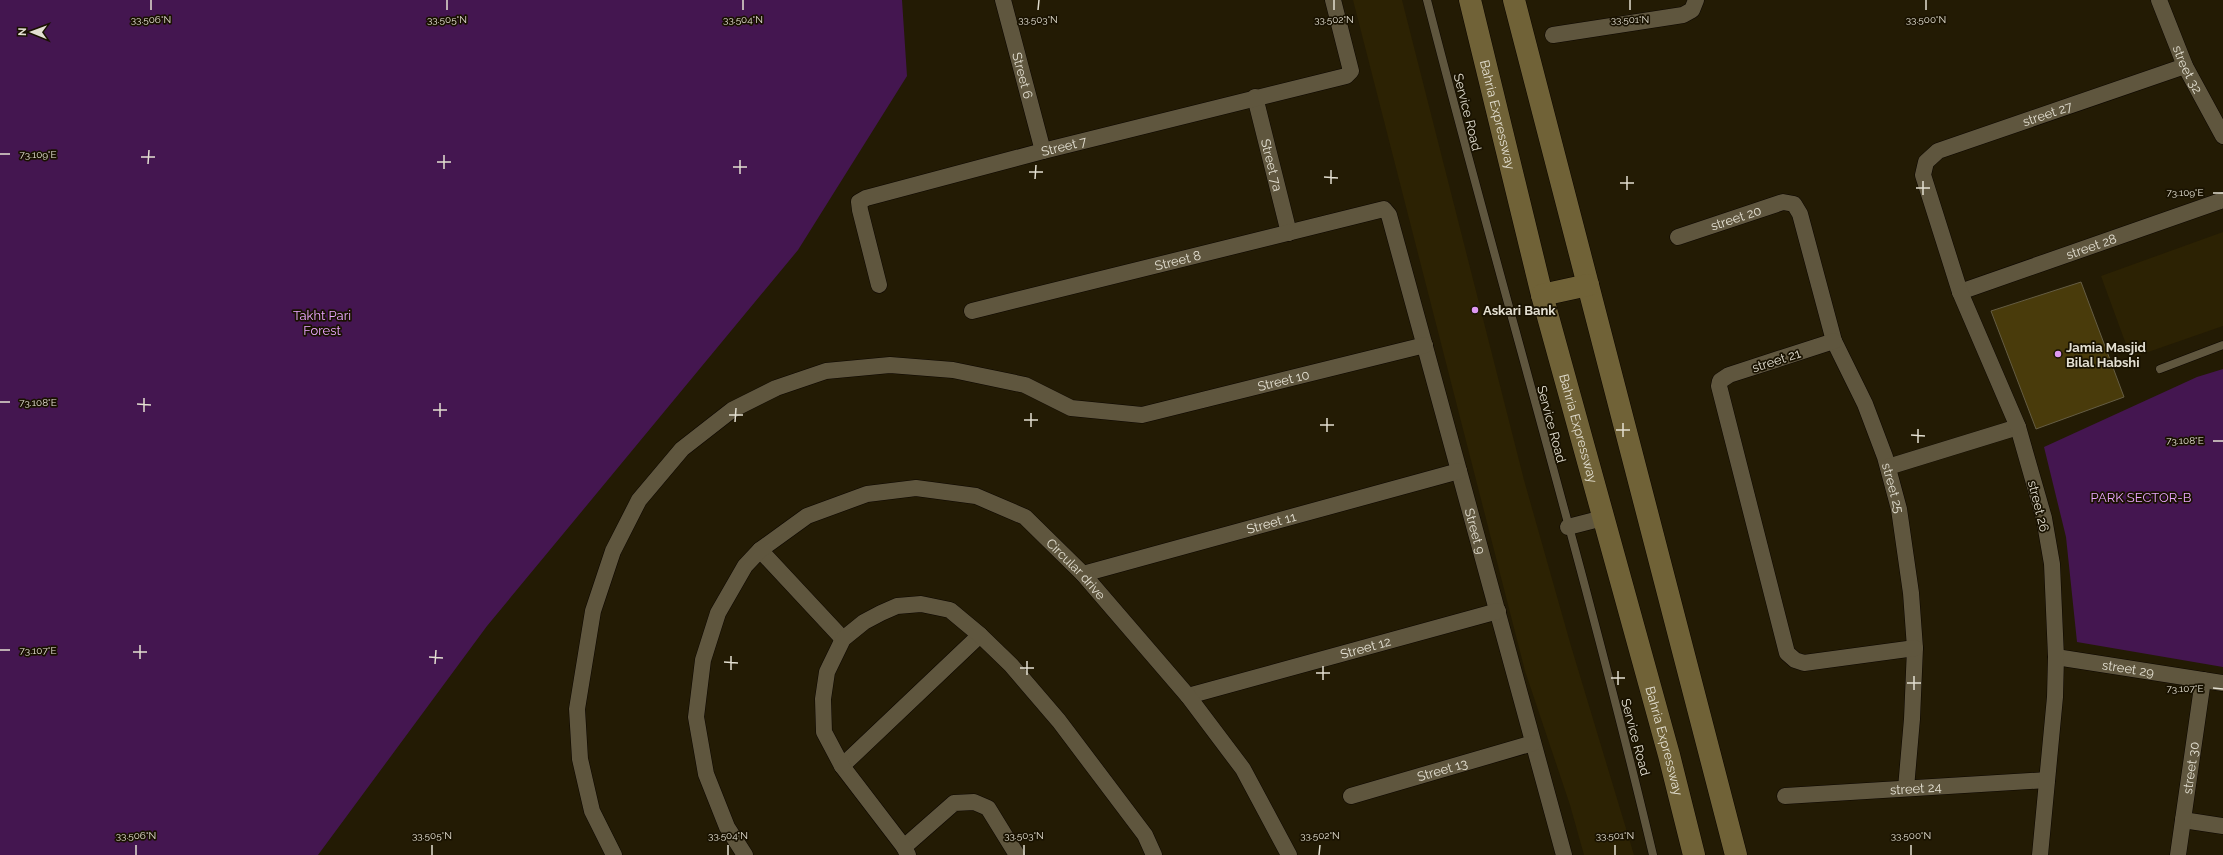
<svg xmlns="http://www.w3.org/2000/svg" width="2223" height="855" font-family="Raleway,sans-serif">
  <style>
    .built { fill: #2c2203 }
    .green { fill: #441650 }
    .building { fill: #493b0b; stroke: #655d44 }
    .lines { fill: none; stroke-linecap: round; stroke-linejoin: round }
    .service-casing { stroke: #0c0600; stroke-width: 9 }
    .minor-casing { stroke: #0c0600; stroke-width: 17 }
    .secondary-casing { stroke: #0c0600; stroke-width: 23 }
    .service { stroke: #5f563e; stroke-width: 8 }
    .minor { stroke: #5f563e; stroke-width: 16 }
    .secondary { stroke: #706237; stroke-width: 22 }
    .ticks { fill: none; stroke: #e3dfd1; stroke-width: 1.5 }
    .poi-dot { fill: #de98f2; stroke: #191200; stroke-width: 1.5 }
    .labels { text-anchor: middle; stroke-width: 3.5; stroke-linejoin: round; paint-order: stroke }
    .street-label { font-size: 13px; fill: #e3dfd1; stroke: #191200 }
    .poi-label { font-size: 13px; font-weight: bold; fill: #e3dfd1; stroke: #191200; text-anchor: start }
    .park-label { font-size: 13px; fill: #eba7ff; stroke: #191200 }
    .ticks-label { font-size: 10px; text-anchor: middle; fill: #e3dfd1; stroke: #191200; stroke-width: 3.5; stroke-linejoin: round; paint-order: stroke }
  </style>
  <rect width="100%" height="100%" fill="#231b04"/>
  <g class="built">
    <polygon points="1353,0 1402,0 1524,480 1571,646 1634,855 1584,855 1570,805 1525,671"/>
    <polygon points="2223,232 2223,326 2131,358 2101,276"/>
  </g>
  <g class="green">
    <polygon points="0,0 902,0 907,76 798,250 487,626 318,855 0,855"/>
    <polygon points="2223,369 2223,667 2077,642 2066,537 2044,447 2197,377"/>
  </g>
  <polygon class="building" points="2081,282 2124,397 2036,429 1991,311"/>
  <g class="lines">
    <g class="service-casing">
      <g id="service">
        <path d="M 1427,0 C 1500,285 1585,568 1653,855"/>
        <polyline points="2160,369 2223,345"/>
      </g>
    </g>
    <g class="minor-casing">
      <g id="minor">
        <path id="s1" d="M 1003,0 L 1043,151"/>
        <path id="s2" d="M 2159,0 L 2185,66 L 2223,136"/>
        <polyline points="1553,35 1683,15 1692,10 1696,0"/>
        <path id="s3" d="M 1255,97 L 1289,233"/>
        <path id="s4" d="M 1678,237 L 1783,202 L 1794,204 L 1800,214 L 1834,341 L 1865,404 L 1885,457 L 1899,509 L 1911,593 L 1915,648 L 1912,719 L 1906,788"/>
        <path id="s5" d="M 879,285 L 860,210 L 859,202 L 866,198 L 1043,151 L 1346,76 L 1351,71 L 1333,0"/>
        <path id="s6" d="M 1960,292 L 2223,200"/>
        <path id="s7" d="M 972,311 L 1384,209 L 1389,215 L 1564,855"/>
        <polyline points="1834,341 1729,375 1720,381 1719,386 1787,653 1795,660 1804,663 1915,648"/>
        <polyline points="1888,467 2018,427"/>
        <polyline points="1568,527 1603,518"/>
        <polyline points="760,550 843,639"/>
        <path id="s8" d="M 1083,574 L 1459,471"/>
        <path id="s9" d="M 2056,657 L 2223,683"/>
        <path id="s10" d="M 1188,696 L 1498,611"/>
        <polyline points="842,766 980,635"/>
        <path id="s11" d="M 1351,796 L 1533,743"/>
        <path id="s12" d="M 1785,796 L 2047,780"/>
        <polyline points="2183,820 2223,826"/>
        <polyline points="904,847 954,803 974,802 988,808 1017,855"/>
        <path id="s13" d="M 614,855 L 592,811 L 580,759 L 577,709 L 593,611 L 613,551 L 639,500 L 682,449 L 732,410 L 776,388 L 826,371 L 890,365 L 953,370 L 1025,385 L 1071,408 L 1142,415 L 1425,345"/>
        <path id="s14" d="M 745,855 L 727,827 L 706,774 L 696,717 L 703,660 L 718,613 L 745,566 L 760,550 L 807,516 L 867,494 L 916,488 L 976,496 L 1025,517 L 1083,574 L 1188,696 L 1243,769 L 1289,855"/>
        <polyline points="908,855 904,847 842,766 824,732 823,699 827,672 843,639 864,622 881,613 897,606 921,604 950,610 980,635 1011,665 1059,721 1145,835 1154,855"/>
        <path id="s15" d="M 2040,855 L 2055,697 L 2056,657 L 2052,564 L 2044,518 L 2018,427 L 1960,292 L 1923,175 L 1926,162 L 1938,151 L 2185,66"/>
        <path id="s16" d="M 2178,855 L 2203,680"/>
      </g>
    </g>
    <g class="secondary-casing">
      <g id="secondary">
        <path id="s17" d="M 1470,0 L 1542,295 L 1669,755 L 1694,855"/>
        <polyline points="1514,0 1736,855"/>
        <polyline points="1542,295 1588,285"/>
      </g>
    </g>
    <use href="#service" class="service"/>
    <use href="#minor" class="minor"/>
    <use href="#secondary" class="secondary"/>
  </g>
  <path class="ticks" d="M 151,10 L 151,0M 447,10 L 447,0M 743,10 L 743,0M 1038,10 L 1039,0M 1334,10 L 1334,0M 1630,10 L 1630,0M 1926,10 L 1926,0M 0,154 L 10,154M 141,157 L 155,157M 437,162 L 451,162M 148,164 L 149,150M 733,167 L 747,167M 444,169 L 444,155M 1029,172 L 1043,172M 740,174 L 740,160M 1324,177 L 1338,178M 1035,179 L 1036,165M 1620,183 L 1634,183M 1331,184 L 1331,170M 1916,188 L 1930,188M 1627,190 L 1627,176M 2213,193 L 2223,193M 1923,195 L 1923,181M 0,402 L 10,402M 137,404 L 151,405M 433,410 L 447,410M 144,412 L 144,398M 729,415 L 743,415M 440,417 L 440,403M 1024,420 L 1038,420M 735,422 L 736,408M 1320,425 L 1334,425M 1031,427 L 1031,413M 1616,430 L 1630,430M 1327,432 L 1327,418M 1911,435 L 1925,436M 1623,437 L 1623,423M 2213,441 L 2223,441M 1918,443 L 1918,429M 0,650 L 10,650M 133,652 L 147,652M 429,657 L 443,658M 140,659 L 140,645M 724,662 L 738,663M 435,664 L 436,650M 1020,668 L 1034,668M 731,670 L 731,656M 1316,673 L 1330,673M 1027,675 L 1027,661M 1611,678 L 1625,678M 1323,680 L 1323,666M 1907,683 L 1921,683M 1618,685 L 1618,671M 2213,688 L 2223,689M 1914,690 L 1914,676M 136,855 L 136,845M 432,855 L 432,845M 728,855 L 728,845M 1024,855 L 1024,845M 1319,855 L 1320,845M 1615,855 L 1615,845M 1911,855 L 1911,845"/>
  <g class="poi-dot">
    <circle cx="1475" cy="310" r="4"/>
    <circle cx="2058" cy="354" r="4"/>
  </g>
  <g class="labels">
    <g class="street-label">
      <text dy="5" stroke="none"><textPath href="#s2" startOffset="75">street 32</textPath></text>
      <text dy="5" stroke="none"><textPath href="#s1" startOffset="78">Street 6</textPath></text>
      <text transform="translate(1468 112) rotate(76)" y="5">Service Road</text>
      <text dy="5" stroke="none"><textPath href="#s15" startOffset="848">street 27</textPath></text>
      <text dy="5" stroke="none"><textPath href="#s17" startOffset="118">Bahria Expressway</textPath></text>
      <text dy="5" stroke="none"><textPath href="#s5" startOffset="298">Street 7</textPath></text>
      <text dy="5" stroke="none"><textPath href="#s3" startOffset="70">Street 7a</textPath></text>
      <text dy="5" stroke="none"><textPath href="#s4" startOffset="61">street 20</textPath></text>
      <text dy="5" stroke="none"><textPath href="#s6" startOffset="139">street 28</textPath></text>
      <text dy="5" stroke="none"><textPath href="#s7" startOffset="212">Street 8</textPath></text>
      <text transform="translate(1776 360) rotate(-18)" y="5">street 21</text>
      <text dy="5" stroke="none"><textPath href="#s13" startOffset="1074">Street 10</textPath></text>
      <text transform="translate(1552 424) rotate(75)" y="5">Service Road</text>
      <text dy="5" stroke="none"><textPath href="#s17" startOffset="442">Bahria Expressway</textPath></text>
      <text dy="5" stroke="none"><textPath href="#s4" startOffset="424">street 25</textPath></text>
      <text transform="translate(2039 506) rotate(76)" y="5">street 26</text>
      <text dy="5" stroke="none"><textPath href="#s8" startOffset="195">Street 11</textPath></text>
      <text dy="5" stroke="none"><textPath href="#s7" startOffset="760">Street 9</textPath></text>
      <text dy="5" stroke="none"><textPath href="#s14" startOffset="689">Circular drive</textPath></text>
      <text dy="5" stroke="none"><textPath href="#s10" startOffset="184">Street 12</textPath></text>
      <text dy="5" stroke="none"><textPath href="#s9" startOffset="73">street 29</textPath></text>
      <text transform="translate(1636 737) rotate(75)" y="5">Service Road</text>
      <text dy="5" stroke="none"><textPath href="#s17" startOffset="766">Bahria Expressway</textPath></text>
      <text dy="5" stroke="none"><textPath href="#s16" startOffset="88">street 30</textPath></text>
      <text dy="5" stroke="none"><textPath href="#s11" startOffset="95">Street 13</textPath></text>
      <text dy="5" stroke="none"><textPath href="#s12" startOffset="131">street 24</textPath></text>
    </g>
    <g class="poi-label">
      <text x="1483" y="315">Askari Bank</text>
      <text x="2066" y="352">Jamia Masjid<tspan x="2066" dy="15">Bilal Habshi</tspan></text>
    </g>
    <g class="park-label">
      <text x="322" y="320">Takht Pari<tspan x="322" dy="15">Forest</tspan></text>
      <text x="2141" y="502">PARK SECTOR-B</text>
    </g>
  </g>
  <g class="ticks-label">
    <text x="151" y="23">33.506°N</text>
    <text x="447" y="23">33.505°N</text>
    <text x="743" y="23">33.504°N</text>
    <text x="1038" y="23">33.503°N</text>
    <text x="1334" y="23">33.502°N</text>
    <text x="1630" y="23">33.501°N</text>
    <text x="1926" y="23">33.500°N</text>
    <text x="38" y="158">73.109°E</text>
    <text x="2185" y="196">73.109°E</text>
    <text x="38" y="406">73.108°E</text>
    <text x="2185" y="444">73.108°E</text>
    <text x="38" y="654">73.107°E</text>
    <text x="2185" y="692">73.107°E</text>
    <text x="136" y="839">33.506°N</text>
    <text x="432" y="839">33.505°N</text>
    <text x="728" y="839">33.504°N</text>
    <text x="1024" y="839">33.503°N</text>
    <text x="1320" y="839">33.502°N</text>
    <text x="1615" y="839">33.501°N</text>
    <text x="1911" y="839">33.500°N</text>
  </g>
  <g transform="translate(32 32) rotate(271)" stroke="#191200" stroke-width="3" paint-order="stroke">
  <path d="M0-3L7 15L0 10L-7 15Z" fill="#e3dfd1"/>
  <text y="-6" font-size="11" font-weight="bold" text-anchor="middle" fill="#e3dfd1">N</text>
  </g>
</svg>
